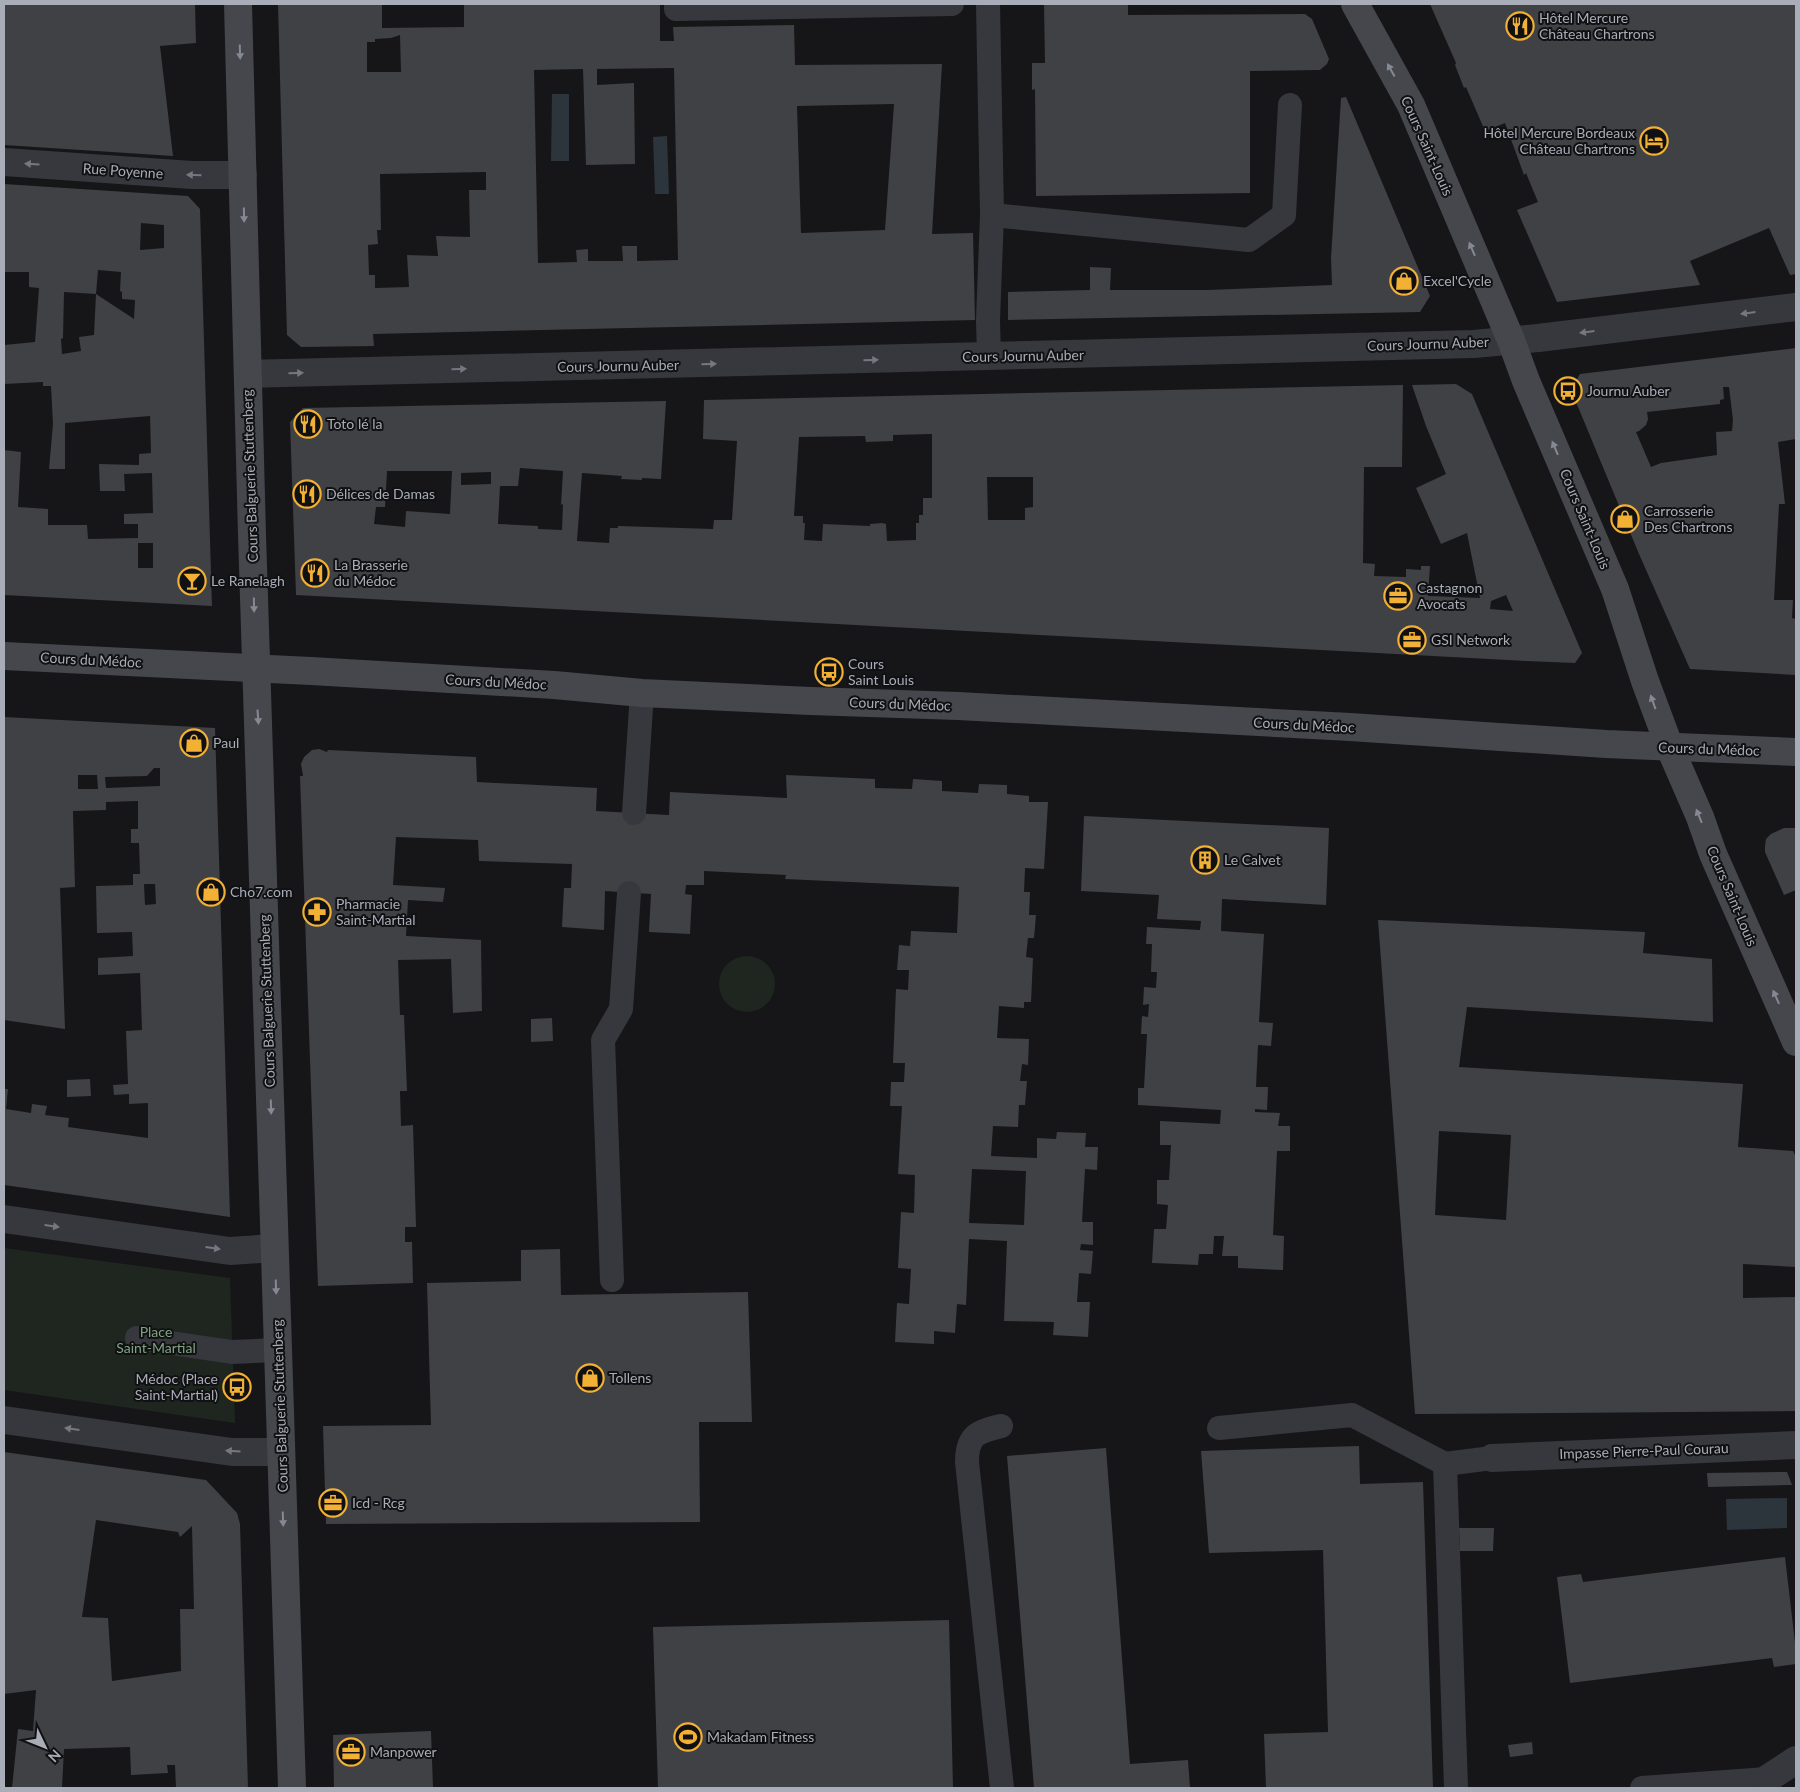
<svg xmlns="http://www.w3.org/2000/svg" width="1800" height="1792" font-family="Lato,sans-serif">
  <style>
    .green { fill: #1e261f }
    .water { fill: #2c353c }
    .building { fill: #404145; fill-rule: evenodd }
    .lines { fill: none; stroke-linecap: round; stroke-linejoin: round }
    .service { stroke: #37383d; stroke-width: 24 }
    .minor { stroke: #37383d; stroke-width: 28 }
    .secondary { stroke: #45474d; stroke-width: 28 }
    .oneway { fill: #858993 }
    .oneway2 { fill: #757881 }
    .labels { text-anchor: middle; stroke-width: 4; stroke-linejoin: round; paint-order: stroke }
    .poi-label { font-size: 14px; fill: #a8adb8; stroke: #111113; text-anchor: start }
    .street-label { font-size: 14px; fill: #a8adb8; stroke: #111113 }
    .park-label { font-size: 14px; fill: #7fa381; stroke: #111113 }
  </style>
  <rect width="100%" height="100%" fill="#161618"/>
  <g class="green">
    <circle cx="747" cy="984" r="28"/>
    <polygon points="4,1248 230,1278 235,1423 4,1390"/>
  </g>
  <g class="water">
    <polygon points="552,94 569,94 569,161 551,161"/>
    <polygon points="667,136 669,194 655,194 653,137"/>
    <polygon points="1787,1498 1787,1528 1727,1530 1726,1499"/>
  </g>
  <g class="building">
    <polygon points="4,4 195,4 196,43 160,46 173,156 4,145"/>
    <path d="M 278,4 L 382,4 L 382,28 L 464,27 L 464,4 L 660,4 L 660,41 L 674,41 L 673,27 L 794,25 L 795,65 L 942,64 L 932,234 L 973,233 L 975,320 L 373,334 L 374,346 L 301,347 L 287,335 ZM 400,35 L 401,72 L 367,72 L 367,42 L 375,42 L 375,39 L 391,38 ZM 674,68 L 678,260 L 637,261 L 637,246 L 622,246 L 623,261 L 588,261 L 588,249 L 576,250 L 577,262 L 538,263 L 534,70 L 583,69 L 586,165 L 635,164 L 634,83 L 597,85 L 597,69 ZM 894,104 L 885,230 L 801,233 L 797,106 ZM 486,172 L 486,190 L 469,190 L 470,237 L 436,236 L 438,256 L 407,255 L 409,287 L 375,288 L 375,275 L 369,275 L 368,245 L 378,244 L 377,230 L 381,230 L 380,174 Z"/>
    <polygon points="1044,4 1128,4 1128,15 1305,14 1312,19 1329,59 1327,64 1320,70 1250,71 1250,193 1036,196 1035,89 1032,90 1032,63 1045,63"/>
    <polygon points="1430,4 1796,4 1796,274 1790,275 1769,228 1690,261 1700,285 1557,302 1517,210 1538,202 1526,173 1524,175 1505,123 1485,131 1466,87 1464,88 1455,65 1456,63"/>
    <polygon points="1346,97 1430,296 1420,312 1008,320 1008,292 1090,290 1090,267 1111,268 1110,290 1208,290 1332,285 1331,258 1341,98"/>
    <path d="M 4,184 L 188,196 L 200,209 L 212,606 L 4,595 L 4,450 L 21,452 L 18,507 L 48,509 L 48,525 L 87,525 L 88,539 L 138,538 L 138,524 L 124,524 L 124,514 L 153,513 L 152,473 L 124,474 L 125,491 L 100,491 L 99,464 L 139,465 L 139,454 L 151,453 L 150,416 L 65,423 L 65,469 L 49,469 L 53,424 L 51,386 L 43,386 L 43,382 L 4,384 L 4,345 L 35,342 L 39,288 L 29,287 L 29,272 L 4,272 ZM 141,223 L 164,225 L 164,248 L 140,250 ZM 98,270 L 121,272 L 120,291 L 122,292 L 122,299 L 135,300 L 134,319 L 96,294 L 94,335 L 79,337 L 81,351 L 62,354 L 61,339 L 63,338 L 64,292 L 96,294 ZM 138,543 L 153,543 L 153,568 L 138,568 Z"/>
    <path d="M 1796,348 L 1796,439 L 1778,442 L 1785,504 L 1779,504 L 1774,600 L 1793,600 L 1792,618 L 1796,619 L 1796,675 L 1690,669 L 1639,554 L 1571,390 L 1580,374 ZM 1723,387 L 1729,387 L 1733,420 L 1732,431 L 1716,432 L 1717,455 L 1661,463 L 1651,467 L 1636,432 L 1639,431 L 1646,425 L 1648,419 L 1647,412 L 1720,404 L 1720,400 L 1724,399 Z"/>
    <path d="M 1456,384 L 1472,394 L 1582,653 L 1575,663 L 1526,661 L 296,595 L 290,422 L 303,408 L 666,401 L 661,479 L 642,478 L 642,480 L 621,479 L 622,476 L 582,473 L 577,541 L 609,543 L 610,528 L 618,528 L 618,526 L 713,529 L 714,520 L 732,520 L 737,441 L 703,439 L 704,400 L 1403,385 L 1402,467 L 1364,467 L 1363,563 L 1375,564 L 1374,576 L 1406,577 L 1406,569 L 1421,570 L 1421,566 L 1430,566 L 1428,596 L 1480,598 L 1467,533 L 1441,544 L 1416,488 L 1446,474 L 1426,426 L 1412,385 ZM 932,434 L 932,498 L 923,498 L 923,515 L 919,515 L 919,523 L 916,523 L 916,540 L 887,541 L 886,524 L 882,523 L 870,524 L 870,526 L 823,524 L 822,541 L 804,540 L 805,523 L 803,523 L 803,516 L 794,516 L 799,437 L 865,436 L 866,442 L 893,441 L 893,435 ZM 520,468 L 563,471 L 561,505 L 563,504 L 562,530 L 538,529 L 538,526 L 498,524 L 500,486 L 518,486 ZM 387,471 L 452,471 L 450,514 L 406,511 L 405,527 L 374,524 L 376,507 L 385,507 ZM 491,472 L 491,484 L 461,485 L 461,473 ZM 987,477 L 1033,477 L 1033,507 L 1025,508 L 1025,520 L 988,520 ZM 1506,595 L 1513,611 L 1490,609 L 1491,601 Z"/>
    <path d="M 4,717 L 215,728 L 230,1217 L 4,1185 L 4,1089 L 8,1089 L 6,1109 L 31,1113 L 32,1104 L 47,1106 L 45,1115 L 69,1118 L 68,1127 L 148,1138 L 148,1103 L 129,1104 L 129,1094 L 114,1095 L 113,1085 L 128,1084 L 126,1031 L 142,1030 L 140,973 L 98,975 L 98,958 L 133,956 L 132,932 L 97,933 L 96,886 L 133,885 L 133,874 L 140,874 L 139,843 L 131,843 L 131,829 L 138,829 L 138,801 L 106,802 L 106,810 L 73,811 L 75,887 L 60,888 L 65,1029 L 4,1020 ZM 154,768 L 160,768 L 160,786 L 106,788 L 105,777 L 147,776 ZM 78,775 L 97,775 L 98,789 L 78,789 ZM 144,884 L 155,884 L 156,904 L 145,905 Z"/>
    <path d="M 319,749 L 327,752 L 328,750 L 476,757 L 477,782 L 597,788 L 596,811 L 669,815 L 670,792 L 787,798 L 786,775 L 875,779 L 875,788 L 912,789 L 913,779 L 942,781 L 942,791 L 978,793 L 979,784 L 1007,785 L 1007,794 L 1029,796 L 1029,802 L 1048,802 L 1044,869 L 1025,868 L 1024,892 L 1030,892 L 1029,915 L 1036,915 L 1034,938 L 1028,938 L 1026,957 L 1033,958 L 1031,1002 L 1024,1002 L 1024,1008 L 999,1006 L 997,1038 L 1029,1039 L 1028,1065 L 1022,1064 L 1020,1081 L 1027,1081 L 1025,1105 L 1019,1105 L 1018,1127 L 993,1126 L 991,1156 L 1037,1158 L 1037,1138 L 1056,1139 L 1057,1132 L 1086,1133 L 1085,1147 L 1098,1147 L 1097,1170 L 1085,1169 L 1082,1222 L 1093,1222 L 1093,1245 L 1081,1244 L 1080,1250 L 1093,1251 L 1091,1274 L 1079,1273 L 1077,1302 L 1090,1302 L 1088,1337 L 1053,1335 L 1054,1322 L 1004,1321 L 1007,1241 L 969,1239 L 966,1305 L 957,1304 L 955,1333 L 934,1331 L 934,1344 L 895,1342 L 897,1303 L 909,1304 L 911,1269 L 898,1268 L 901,1212 L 914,1213 L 915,1175 L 898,1174 L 902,1106 L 890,1106 L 891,1082 L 904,1082 L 905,1063 L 893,1063 L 896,989 L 908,990 L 909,970 L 897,970 L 899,945 L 910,946 L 911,931 L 957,933 L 959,887 L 785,879 L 786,875 L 704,871 L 704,885 L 686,885 L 685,894 L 692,895 L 690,934 L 649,932 L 651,894 L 605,891 L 604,930 L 562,927 L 564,888 L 571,888 L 572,864 L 479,861 L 478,840 L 396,837 L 393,885 L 445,888 L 443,902 L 408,900 L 406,936 L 481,940 L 482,1011 L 453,1013 L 451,959 L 398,960 L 400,1015 L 404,1015 L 407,1091 L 400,1091 L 401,1126 L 413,1125 L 416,1227 L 405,1227 L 405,1242 L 412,1242 L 413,1283 L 318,1286 L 300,776 L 303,776 L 301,764 L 304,757 L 312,750 ZM 972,1169 L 1026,1171 L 1024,1225 L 969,1223 Z"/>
    <polygon points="1084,816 1329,828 1326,905 1222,899 1221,931 1264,934 1259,1022 1273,1023 1271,1046 1258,1045 1256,1087 1268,1087 1267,1110 1255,1109 1255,1112 1280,1113 1278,1126 1290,1126 1290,1151 1277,1151 1273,1235 1284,1236 1283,1270 1238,1268 1238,1256 1222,1256 1224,1236 1214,1236 1213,1254 1199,1254 1198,1265 1152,1263 1154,1229 1166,1229 1168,1205 1157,1204 1157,1180 1169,1180 1171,1145 1160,1145 1160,1121 1220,1124 1221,1110 1138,1105 1138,1088 1144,1088 1147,1034 1141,1034 1142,1016 1148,1017 1149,1004 1143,1005 1144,987 1156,988 1157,972 1151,972 1152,944 1146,944 1147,927 1200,930 1201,921 1157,919 1159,895 1081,891"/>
    <polygon points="1784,828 1796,828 1796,890 1784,895 1765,852 1765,846 1766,839 1771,834"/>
    <path d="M 1378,920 L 1645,932 L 1643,953 L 1712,959 L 1713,1022 L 1467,1007 L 1459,1067 L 1743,1084 L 1738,1147 L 1793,1151 L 1796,1157 L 1796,1267 L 1743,1264 L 1743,1298 L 1796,1297 L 1796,1411 L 1415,1414 ZM 1439,1131 L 1511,1135 L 1506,1220 L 1435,1215 Z"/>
    <polygon points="552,1018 553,1041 531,1042 531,1019"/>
    <polygon points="90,1079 91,1096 67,1097 67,1080"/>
    <polygon points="560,1249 561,1295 748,1292 752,1422 699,1422 700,1522 326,1524 323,1426 431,1425 427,1283 521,1281 521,1250"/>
    <polygon points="1359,1446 1360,1484 1423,1482 1433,1788 1266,1788 1264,1734 1328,1732 1323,1550 1209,1553 1201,1451"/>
    <polygon points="1106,1448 1130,1764 1188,1760 1190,1788 1034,1788 1007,1456"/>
    <path d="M 4,1452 L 206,1480 L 237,1513 L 240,1524 L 248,1788 L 176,1788 L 175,1765 L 167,1765 L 168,1773 L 131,1775 L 130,1747 L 64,1749 L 62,1788 L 12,1788 L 18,1729 L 33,1731 L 36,1690 L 4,1694 ZM 96,1520 L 178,1532 L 180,1537 L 192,1526 L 194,1609 L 180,1609 L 181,1671 L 112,1681 L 108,1618 L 82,1617 Z"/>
    <polygon points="1787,1472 1792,1485 1708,1487 1707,1473"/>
    <polygon points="1459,1528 1494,1528 1493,1551 1460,1551"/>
    <polygon points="1785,1557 1796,1651 1796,1664 1774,1667 1772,1658 1570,1683 1557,1577 1581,1574 1583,1582"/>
    <polygon points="949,1620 953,1788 658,1788 653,1627"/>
    <polygon points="431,1731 433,1788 334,1788 333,1735"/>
    <polygon points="1532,1742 1533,1754 1510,1757 1508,1745"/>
  </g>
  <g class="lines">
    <g class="service">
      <polyline points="676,4 676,9 952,4"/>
      <polyline points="988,4 992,215 988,320 989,357"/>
      <polyline points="992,215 1249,240 1284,215 1290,105"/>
      <polyline points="634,813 642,693"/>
      <polyline points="612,1280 603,1040 621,1009 629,893"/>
      <polyline points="137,1338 232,1352 278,1350"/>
      <path d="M 1001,1426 C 977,1432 967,1435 967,1462 L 1002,1788"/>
      <polyline points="1219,1428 1352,1415 1445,1464 1492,1458"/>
      <polyline points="1445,1464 1456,1788"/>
      <polyline points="1642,1788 1767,1779"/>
    </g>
    <g class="minor">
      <polyline points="4,162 192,175 243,175"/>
      <polyline points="248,374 1474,344 1538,338 1796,307"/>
      <polyline points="4,1219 230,1251 274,1248"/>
      <polyline points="4,1420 232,1452 281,1452"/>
      <polyline points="1492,1458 1796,1445"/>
      <polyline points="1766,1788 1767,1779 1796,1760"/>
    </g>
    <g class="secondary">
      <polyline points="238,4 252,535 292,1788"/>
      <polyline points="1355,4 1411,105 1511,340 1526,381 1615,589 1645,681 1670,748 1700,817 1713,854 1796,1042"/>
      <polyline points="4,656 311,671 554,685 642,693 811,701 958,706 1350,727 1606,744 1796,752"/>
    </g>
  </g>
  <defs><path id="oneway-solid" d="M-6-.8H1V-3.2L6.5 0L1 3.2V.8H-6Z" transform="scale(1.25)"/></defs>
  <g class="oneway">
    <use href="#oneway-solid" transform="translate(240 52) rotate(88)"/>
    <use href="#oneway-solid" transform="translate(1391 70) rotate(-119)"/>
    <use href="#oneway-solid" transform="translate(244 215) rotate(89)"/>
    <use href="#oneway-solid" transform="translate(1472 249) rotate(-113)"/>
    <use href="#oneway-solid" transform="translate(1555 448) rotate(-113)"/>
    <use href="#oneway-solid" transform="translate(254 605) rotate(89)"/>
    <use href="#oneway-solid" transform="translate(1653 702) rotate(-110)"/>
    <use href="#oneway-solid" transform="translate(258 717) rotate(86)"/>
    <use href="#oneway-solid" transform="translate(1699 816) rotate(-112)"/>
    <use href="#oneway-solid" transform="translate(1776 997) rotate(-114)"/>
    <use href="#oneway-solid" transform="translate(271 1107) rotate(88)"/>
    <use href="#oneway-solid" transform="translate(276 1287) rotate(88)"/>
    <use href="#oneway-solid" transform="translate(283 1519) rotate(88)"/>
  </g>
  <g class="oneway2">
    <use href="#oneway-solid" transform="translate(32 164) rotate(-176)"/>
    <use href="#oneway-solid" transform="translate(194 175) rotate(-179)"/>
    <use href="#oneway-solid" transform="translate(1748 313) rotate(173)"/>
    <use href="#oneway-solid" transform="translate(1587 332) rotate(173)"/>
    <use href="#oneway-solid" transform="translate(871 360) rotate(-1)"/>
    <use href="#oneway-solid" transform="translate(709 364) rotate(-1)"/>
    <use href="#oneway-solid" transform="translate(459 369) rotate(-1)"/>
    <use href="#oneway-solid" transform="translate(296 373) rotate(-1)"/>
    <use href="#oneway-solid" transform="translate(52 1226) rotate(8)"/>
    <use href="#oneway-solid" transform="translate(213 1248) rotate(8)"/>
    <use href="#oneway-solid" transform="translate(72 1429) rotate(-172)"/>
    <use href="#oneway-solid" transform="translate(233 1451) rotate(-176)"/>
  </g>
  <defs>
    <g id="restaurant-ring" transform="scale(1.4375)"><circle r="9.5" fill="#111113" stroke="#f2b134" stroke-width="1.5"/><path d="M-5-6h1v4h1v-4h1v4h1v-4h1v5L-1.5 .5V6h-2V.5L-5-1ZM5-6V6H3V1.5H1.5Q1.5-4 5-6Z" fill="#f2b134"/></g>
    <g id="hotel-ring" transform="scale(1.4375)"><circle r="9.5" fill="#111113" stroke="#f2b134" stroke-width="1.5"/><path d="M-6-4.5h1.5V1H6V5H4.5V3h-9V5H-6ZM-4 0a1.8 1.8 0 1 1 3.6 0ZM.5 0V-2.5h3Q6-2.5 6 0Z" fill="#f2b134"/></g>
    <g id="shop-ring" transform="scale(1.4375)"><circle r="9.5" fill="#111113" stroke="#f2b134" stroke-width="1.5"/><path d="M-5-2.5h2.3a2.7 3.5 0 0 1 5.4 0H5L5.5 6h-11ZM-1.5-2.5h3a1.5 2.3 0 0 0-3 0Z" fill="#f2b134"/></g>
    <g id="bus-ring" transform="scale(1.4375)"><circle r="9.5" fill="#111113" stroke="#f2b134" stroke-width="1.5"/><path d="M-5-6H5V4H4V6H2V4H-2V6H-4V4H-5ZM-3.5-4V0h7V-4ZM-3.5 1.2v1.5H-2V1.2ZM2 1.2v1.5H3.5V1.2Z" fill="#f2b134"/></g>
    <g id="bar-ring" transform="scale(1.4375)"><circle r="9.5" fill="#111113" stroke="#f2b134" stroke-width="1.5"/><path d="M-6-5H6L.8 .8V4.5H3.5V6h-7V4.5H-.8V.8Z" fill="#f2b134"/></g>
    <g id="office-ring" transform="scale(1.4375)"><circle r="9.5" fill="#111113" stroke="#f2b134" stroke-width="1.5"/><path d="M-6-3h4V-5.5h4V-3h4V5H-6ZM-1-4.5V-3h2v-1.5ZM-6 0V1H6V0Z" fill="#f2b134"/></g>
    <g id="building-ring" transform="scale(1.4375)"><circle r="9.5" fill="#111113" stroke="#f2b134" stroke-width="1.5"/><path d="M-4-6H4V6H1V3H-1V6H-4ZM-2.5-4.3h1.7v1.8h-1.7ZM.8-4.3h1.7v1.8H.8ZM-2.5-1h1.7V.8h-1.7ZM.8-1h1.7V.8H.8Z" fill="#f2b134"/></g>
    <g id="pharmacy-ring" transform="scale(1.4375)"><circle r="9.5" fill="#111113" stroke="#f2b134" stroke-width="1.5"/><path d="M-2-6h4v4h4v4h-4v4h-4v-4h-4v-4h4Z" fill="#f2b134"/></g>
    <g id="stadium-ring" transform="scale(1.4375)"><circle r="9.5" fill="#111113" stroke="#f2b134" stroke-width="1.5"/><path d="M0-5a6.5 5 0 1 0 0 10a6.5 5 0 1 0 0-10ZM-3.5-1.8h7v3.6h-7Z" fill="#f2b134"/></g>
  </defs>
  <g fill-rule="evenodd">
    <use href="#restaurant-ring" x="1520" y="26"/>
    <use href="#hotel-ring" x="1654" y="141"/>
    <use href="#shop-ring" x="1404" y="281"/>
    <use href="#bus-ring" x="1568" y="391"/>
    <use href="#restaurant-ring" x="308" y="424"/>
    <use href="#restaurant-ring" x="307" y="494"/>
    <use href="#shop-ring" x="1625" y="519"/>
    <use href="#restaurant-ring" x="315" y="573"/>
    <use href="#bar-ring" x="192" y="581"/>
    <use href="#office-ring" x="1398" y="596"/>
    <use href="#office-ring" x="1412" y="640"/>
    <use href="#bus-ring" x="829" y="672"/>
    <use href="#shop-ring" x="194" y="743"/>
    <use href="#building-ring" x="1205" y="860"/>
    <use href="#shop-ring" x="211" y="892"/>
    <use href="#pharmacy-ring" x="317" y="912"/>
    <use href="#shop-ring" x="590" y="1378"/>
    <use href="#bus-ring" x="237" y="1387"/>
    <use href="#office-ring" x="333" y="1503"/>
    <use href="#stadium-ring" x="688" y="1737"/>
    <use href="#office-ring" x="351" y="1752"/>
  </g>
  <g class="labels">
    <g class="poi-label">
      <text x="1539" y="23">Hôtel Mercure<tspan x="1539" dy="16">Château Chartrons</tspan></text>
      <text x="1635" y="138" text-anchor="end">Hôtel Mercure Bordeaux<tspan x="1635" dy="16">Château Chartrons</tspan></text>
      <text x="1423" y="286">Excel'Cycle</text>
      <text x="1587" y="396">Journu Auber</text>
      <text x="327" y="429">Toto lé la</text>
      <text x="326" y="499">Délices de Damas</text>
      <text x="1644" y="516">Carrosserie<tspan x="1644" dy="16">Des Chartrons</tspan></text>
      <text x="334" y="570">La Brasserie<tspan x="334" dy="16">du Médoc</tspan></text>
      <text x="211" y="586">Le Ranelagh</text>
      <text x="1417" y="593">Castagnon<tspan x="1417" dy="16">Avocats</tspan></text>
      <text x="1431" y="645">GSI Network</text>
      <text x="848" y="669">Cours<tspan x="848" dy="16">Saint Louis</tspan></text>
      <text x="213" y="748">Paul</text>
      <text x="1224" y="865">Le Calvet</text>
      <text x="230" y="897">Cho7.com</text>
      <text x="336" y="909">Pharmacie<tspan x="336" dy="16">Saint-Martial</tspan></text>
      <text x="609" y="1383">Tollens</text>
      <text x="218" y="1384" text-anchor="end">Médoc (Place<tspan x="218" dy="16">Saint-Martial)</tspan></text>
      <text x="352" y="1508">Icd - Rcg</text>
      <text x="707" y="1742">Makadam Fitness</text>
      <text x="370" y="1757">Manpower</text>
    </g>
    <g class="street-label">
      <text transform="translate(1427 146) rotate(66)" y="5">Cours Saint-Louis</text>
      <text transform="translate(123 171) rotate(4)" y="5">Rue Poyenne</text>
      <text transform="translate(1428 344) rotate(-2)" y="5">Cours Journu Auber</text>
      <text transform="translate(1023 356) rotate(-1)" y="5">Cours Journu Auber</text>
      <text transform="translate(618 366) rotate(-1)" y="5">Cours Journu Auber</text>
      <text transform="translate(250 476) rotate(-92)" y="5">Cours Balguerie Stuttenberg</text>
      <text transform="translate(1585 519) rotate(67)" y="5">Cours Saint-Louis</text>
      <text transform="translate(91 660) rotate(3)" y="5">Cours du Médoc</text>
      <text transform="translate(496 682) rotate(3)" y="5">Cours du Médoc</text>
      <text transform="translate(900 704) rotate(2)" y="5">Cours du Médoc</text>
      <text transform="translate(1304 725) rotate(3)" y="5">Cours du Médoc</text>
      <text transform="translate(1709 749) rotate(2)" y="5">Cours du Médoc</text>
      <text transform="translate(1732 896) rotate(67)" y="5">Cours Saint-Louis</text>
      <text transform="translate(267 1001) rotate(-92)" y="5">Cours Balguerie Stuttenberg</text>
      <text transform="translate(280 1406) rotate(-92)" y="5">Cours Balguerie Stuttenberg</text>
      <text transform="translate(1644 1451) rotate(-2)" y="5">Impasse Pierre-Paul Courau</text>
    </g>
    <g class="park-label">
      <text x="156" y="1337">Place<tspan x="156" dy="16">Saint-Martial</tspan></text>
    </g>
  </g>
  <rect width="1800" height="1792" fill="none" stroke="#a8adb8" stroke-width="10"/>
  <g transform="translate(45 1747) rotate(133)" stroke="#111113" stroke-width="4" paint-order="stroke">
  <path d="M0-4L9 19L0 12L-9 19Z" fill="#a8adb8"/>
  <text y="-8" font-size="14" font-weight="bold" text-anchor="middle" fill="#a8adb8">N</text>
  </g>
</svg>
